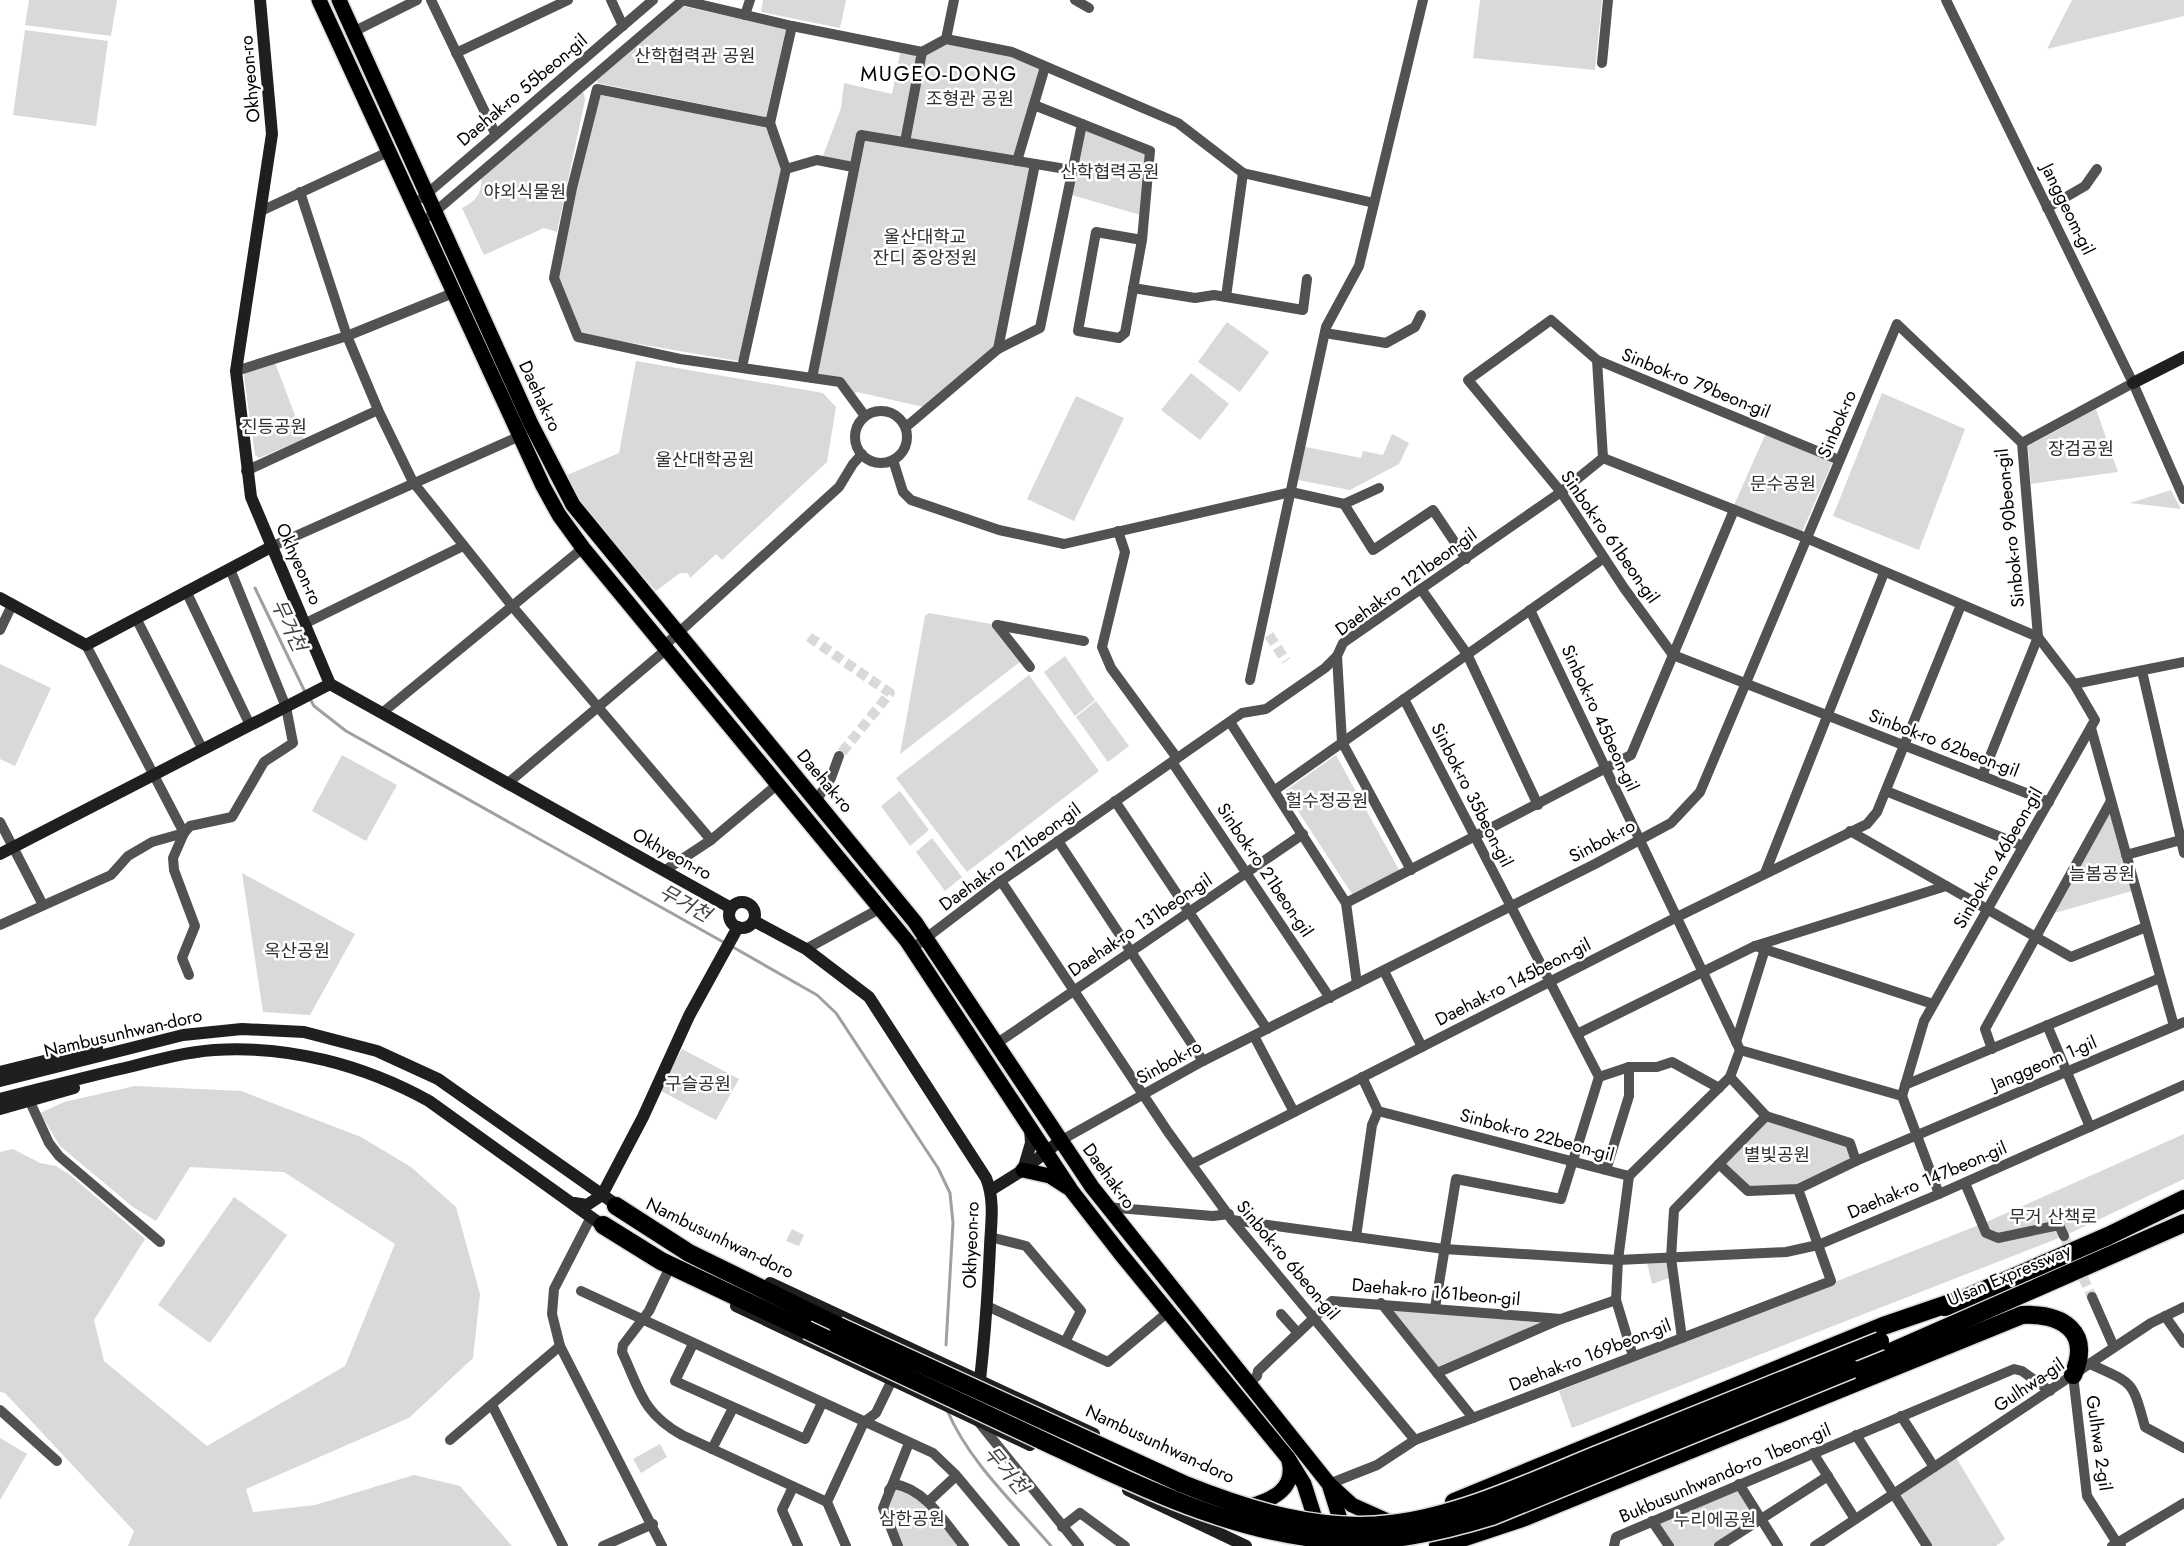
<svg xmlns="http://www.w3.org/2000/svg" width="2184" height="1546" font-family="Jost,'Noto Sans KR',sans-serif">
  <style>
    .green { fill: #d9d9d9 }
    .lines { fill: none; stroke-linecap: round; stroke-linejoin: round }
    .stream { stroke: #a0a0a0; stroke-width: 3 }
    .street-tunnel { stroke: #d9d9d9; stroke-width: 10; stroke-dasharray: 10 5; stroke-linecap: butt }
    .primary-casing { stroke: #dbdbdb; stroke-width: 18 }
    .highway-casing { stroke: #dbdbdb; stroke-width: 21 }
    .street { stroke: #525252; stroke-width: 10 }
    .secondary { stroke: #1f1f1f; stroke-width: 12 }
    .primary { stroke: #000; stroke-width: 15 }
    .highway { stroke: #000; stroke-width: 18 }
    .highway-bridge-casing { stroke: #dbdbdb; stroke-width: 21; stroke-linecap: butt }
    .highway-bridge { stroke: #000; stroke-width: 18 }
    .labels { text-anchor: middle; stroke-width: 5; stroke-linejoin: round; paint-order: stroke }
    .park-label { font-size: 18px; fill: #303030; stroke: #fff }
    .street-label { font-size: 18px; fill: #000; stroke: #fff }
    .water-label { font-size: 20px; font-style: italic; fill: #414141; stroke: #fff }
    .quarter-label { font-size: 21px; letter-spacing: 1.5px; fill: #000; stroke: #fff }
  </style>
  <rect width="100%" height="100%" fill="#fff"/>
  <g class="green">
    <polygon points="29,0 117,0 111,36 25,25"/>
    <polygon points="763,0 846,0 840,28 761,12"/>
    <polygon points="1480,0 1602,0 1595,70 1473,58"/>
    <polygon points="2072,0 2184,0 2184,16 2047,49"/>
    <polygon points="682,6 786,29 766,117 597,83 597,80"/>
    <polygon points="25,30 108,41 96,126 13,115"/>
    <polygon points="946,42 1012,56 1042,69 1015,159 909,141 925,53"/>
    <polygon points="900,53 918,56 903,139 859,133 852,162 823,156 841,108 844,83 892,94"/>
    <path d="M 580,93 L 584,93 L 585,100 L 557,232 L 544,228 L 484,255 L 462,208 C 476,202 483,192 481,177 Z"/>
    <polygon points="599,95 769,126 782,166 738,361 580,334 558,278 576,188"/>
    <polygon points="1082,124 1150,151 1144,216 1068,194"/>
    <polygon points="861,135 1035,164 998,349 928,408 857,392 851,397 840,382 812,378"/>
    <polygon points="1227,322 1269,352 1240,392 1198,362"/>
    <polygon points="274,360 304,439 259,458 255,455 243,370"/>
    <polygon points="636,361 823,393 836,407 827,462 722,560 716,554 690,578 688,573 680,573 656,591 585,509 567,475 619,453"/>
    <polygon points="1191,373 1229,404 1200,440 1161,410"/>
    <polygon points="1882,393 1965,429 1919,550 1833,516"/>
    <polygon points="1076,396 1124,418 1074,521 1027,499"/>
    <polygon points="2096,409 2118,472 2031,484 2028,446"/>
    <polygon points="1766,433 1832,463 1802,532 1734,505"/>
    <polygon points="1392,434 1409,443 1399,464 1350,490 1293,479 1301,446 1361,458 1363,451 1383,455"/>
    <polygon points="2171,490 2181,509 2130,503"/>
    <polygon points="929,613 997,625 1024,659 900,754 925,616"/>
    <polygon points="1065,656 1095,700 1075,716 1044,672"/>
    <polygon points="0,664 51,688 15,766 0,759"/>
    <polygon points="1029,675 1099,771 967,872 896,778"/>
    <polygon points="1096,701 1129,746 1108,762 1076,717"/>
    <polygon points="342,755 397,785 366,841 312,811"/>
    <polygon points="1336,755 1399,870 1352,894 1285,791"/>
    <polygon points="900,791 929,830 910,846 881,806"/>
    <polygon points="2110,810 2132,891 2051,914"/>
    <polygon points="932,838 962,877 945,891 916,852"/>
    <polygon points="242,873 355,934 310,1015 263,1012"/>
    <polygon points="682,1049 739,1079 716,1120 659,1090"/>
    <polygon points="135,1086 241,1091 361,1137 411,1167 456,1207 480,1294 473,1358 409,1418 246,1489 253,1512 315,1505 414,1475 460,1486 512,1546 128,1546 134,1531 5,1393 0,1392 0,1152 13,1149 40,1163 56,1166 70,1175 145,1239 94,1320 104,1361 207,1446 345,1366 395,1244 284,1172 190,1167 156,1221 133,1207 60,1146 40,1113 64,1102"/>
    <polygon points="1768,1120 1847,1145 1851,1158 1794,1185 1750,1188 1724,1165"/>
    <polygon points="2184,1134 2184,1179 2064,1236 1572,1428 1559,1391 1984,1223"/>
    <polygon points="234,1197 287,1235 210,1343 158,1305"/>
    <polygon points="792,1229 804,1235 799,1246 786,1241"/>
    <polygon points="1667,1261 1669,1278 1652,1284 1647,1263"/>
    <polygon points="1381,1303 1561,1319 1437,1373"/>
    <polygon points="0,1438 27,1454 0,1500"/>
    <polygon points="660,1444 667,1457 641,1473 633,1459"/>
    <polygon points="1954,1454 2005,1539 1996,1546 1927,1546 1894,1493"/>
    <polygon points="894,1484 909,1486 964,1546 898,1546 883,1508"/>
    <polygon points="1739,1484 1761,1519 1719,1546 1669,1546 1652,1521"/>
  </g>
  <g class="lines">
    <g class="stream">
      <polyline points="255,588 305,692"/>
      <polyline points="309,697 314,706 346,731 725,943"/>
      <polyline points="731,946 817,995 836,1013 938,1168 950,1193 953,1223 946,1345"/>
      <path d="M 947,1410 C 969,1462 1014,1503 1051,1546"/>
    </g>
    <g class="street-tunnel">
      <polyline points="1269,635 1286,661"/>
      <polyline points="809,637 890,693 839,756"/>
      <polyline points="2064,1236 2092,1297"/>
    </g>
    <g class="primary-casing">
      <g id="primary">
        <polyline points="319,0 543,486 559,515 583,548 907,941 1071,1190 1120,1253 1288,1458 1304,1484 1319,1531"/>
        <polyline points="339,0 531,424 573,505 915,922 1092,1187 1329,1484 1345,1535"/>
        <polyline points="1023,1170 1050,1176 1067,1187"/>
        <polyline points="1329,1484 1352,1505 1390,1522"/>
        <path d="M 1250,1506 C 1272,1500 1296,1489 1289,1461"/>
      </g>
    </g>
    <g class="highway-casing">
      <g id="highway">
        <polyline points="616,1206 689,1253 838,1326"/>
        <polyline points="603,1225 661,1261 807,1330"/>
        <polyline points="1945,1307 2108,1236 2184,1199"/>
        <polyline points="1852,1369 2184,1223"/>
        <polyline points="1454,1502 1883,1326 1956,1301"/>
        <path d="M 1438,1546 L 1525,1517 L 2022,1315 C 2063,1313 2092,1332 2073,1375"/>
      </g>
    </g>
    <g class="street">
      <polyline points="431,0 495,133"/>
      <polyline points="611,0 623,26"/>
      <polyline points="681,0 792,26"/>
      <polyline points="1075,0 1089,8"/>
      <polyline points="1946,0 2133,383 2184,499"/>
      <polyline points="745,15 750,0"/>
      <polyline points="353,32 417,0"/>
      <polyline points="946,39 954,0"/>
      <polyline points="922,52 946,39 1012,52 1178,123 1243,173 1374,203"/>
      <polyline points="456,53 568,0"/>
      <polyline points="1602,63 1608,0"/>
      <polyline points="1034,105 1082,124"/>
      <polyline points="770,123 792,26 922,52 905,142"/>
      <polyline points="1017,161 1045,67"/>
      <polyline points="786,169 817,160 853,167"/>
      <polyline points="300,192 347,336 379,412 413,482 512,606 711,840"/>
      <polyline points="422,198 653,0"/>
      <polyline points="2047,208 2085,186 2097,169"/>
      <polyline points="261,211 388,152"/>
      <polyline points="430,216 683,0"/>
      <polyline points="1133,288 1195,298 1214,295 1303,310 1307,279"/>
      <polyline points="1226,297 1243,173"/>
      <polyline points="1325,333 1386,343 1415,327 1421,315"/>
      <polyline points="998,349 1035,164"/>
      <polyline points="742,367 786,169 770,123 597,89 572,188 554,278 578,337 680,359 840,382 865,416"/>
      <polyline points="236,371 347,336 453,293"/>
      <polyline points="812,378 861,135 1072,170"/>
      <circle cx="881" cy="437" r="26"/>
      <polyline points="906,427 998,349 1040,328 1082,124 1150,151 1142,240 1125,333 1119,338 1078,331 1096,232 1142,240"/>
      <polyline points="2022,443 2133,383"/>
      <polyline points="1603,458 1806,538 2038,637 2074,684 2184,662"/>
      <polyline points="893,460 903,492 911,500 999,530 1064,544 1291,492 1344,504 1373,550 1433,510 1466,559"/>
      <polyline points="1839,460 1597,360 1551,320 1468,380 1561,492 1624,588 1673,655 2049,802"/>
      <polyline points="246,471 378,410"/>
      <polyline points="1344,504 1379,488"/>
      <polyline points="1118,531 1125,552 1102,647 1111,668 1177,758"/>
      <polyline points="271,547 520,436"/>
      <polyline points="1421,589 1467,654 1538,805"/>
      <polyline points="186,591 250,725"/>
      <polyline points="1530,610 1740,1050 1902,1096"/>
      <polyline points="136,618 203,750"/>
      <polyline points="306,623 463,546"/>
      <polyline points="997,625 1084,641"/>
      <polyline points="997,625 1030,667"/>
      <polyline points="0,630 12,605"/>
      <polyline points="86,645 184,833"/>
      <polyline points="665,645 839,487 853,464 862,454"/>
      <polyline points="1337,656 1342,742 1411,870"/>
      <polyline points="2142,671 2184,853"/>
      <polyline points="1250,680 1326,327 1359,266 1423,0"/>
      <polyline points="1404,699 1599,1077 1561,1199 1456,1179 1435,1308"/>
      <polyline points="382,713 583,548"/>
      <polyline points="1230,722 1346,903 1357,984"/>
      <polyline points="2091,728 2174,1026"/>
      <polyline points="1172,762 1330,998"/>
      <polyline points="508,783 668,648"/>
      <polyline points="1275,790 1604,558"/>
      <polyline points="1886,791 2023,846"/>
      <polyline points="816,801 831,778 839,756"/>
      <polyline points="1115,801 1267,1029"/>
      <polyline points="0,822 43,905"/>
      <polyline points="1850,831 2071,957 2146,927"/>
      <polyline points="184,833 173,858 174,870 195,926 182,958 189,975"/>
      <polyline points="1058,841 1203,1061"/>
      <polyline points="2126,855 2184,839"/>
      <polyline points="664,871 711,840 778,784"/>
      <polyline points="1765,873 1884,573"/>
      <polyline points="1001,881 1168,1132 1232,1220 1415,1440"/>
      <polyline points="1346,903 1631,755 1734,510"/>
      <polyline points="0,925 111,875 128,856 152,842 184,833 190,826 232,817 264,762 293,743 286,707 230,569"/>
      <polyline points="1755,946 1933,1004"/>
      <polyline points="913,948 1001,881 1242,713 1266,709 1325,668 1337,656 1343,643 1561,492 1603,458 1597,360"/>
      <polyline points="806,949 881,908"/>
      <polyline points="1384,971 1422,1047"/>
      <polyline points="2047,1025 2090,1127"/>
      <polyline points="1577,1034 1755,946 1946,886"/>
      <polyline points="1254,1036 1294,1112"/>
      <polyline points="1736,1042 1765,949"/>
      <polyline points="996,1044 1303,834"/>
      <polyline points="1992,1049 1985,1029 2111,801"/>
      <polyline points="1362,1077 1378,1111 1629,1176 1730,1077 1740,1050"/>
      <polyline points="1599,1077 1629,1067 1657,1067 1672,1062 1719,1088"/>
      <polyline points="1905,1085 2160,978"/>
      <polyline points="1902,1096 1924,1021 2095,720 2074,684"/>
      <polyline points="1902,1096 1939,1194"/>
      <polyline points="30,1102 49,1143 59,1156 160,1242"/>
      <polyline points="1766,1116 1850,1143 1856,1161"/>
      <polyline points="1060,1141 1203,1061 1595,864 1671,823 1700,792 1897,324 2022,443 2038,637 1982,776"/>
      <polyline points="1192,1164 1677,917 1867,824 1877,812 1961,605"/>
      <polyline points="1719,1164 1748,1191 1798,1189 1856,1161 2184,1022"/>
      <polyline points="1606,1170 1629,1096 1629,1067"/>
      <polyline points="1629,1176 1618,1260 1616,1300 1633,1356"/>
      <polyline points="1965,1183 1986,1233 1998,1238 2059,1225 2064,1236"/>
      <polyline points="1106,1207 1213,1216 1229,1214"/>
      <polyline points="591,1217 554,1289 552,1314 560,1346 662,1546"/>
      <polyline points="1232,1220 1444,1249 1618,1260 1786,1252 1818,1245 1939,1194 2184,1085"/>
      <polyline points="990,1237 1026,1246 1081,1311 1065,1342"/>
      <polyline points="1356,1237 1372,1125 1378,1111"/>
      <path d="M 668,1271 L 649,1311 L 623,1345 L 622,1352 C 640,1390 642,1413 682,1435 L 827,1502"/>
      <polyline points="581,1291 933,1453 955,1474 1015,1546"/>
      <polyline points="2092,1297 2114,1347"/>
      <polyline points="1381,1303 1473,1418"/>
      <polyline points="987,1306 1108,1362 1168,1312"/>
      <polyline points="1281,1314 1297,1332"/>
      <polyline points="2165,1316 2184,1343"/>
      <polyline points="1682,1338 1671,1258 1674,1210 1766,1116 1730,1077"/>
      <polyline points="693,1344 675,1381 805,1439 822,1403"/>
      <path d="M 2090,1364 C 2134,1384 2132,1380 2145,1427 L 2184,1448"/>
      <polyline points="1437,1373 1561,1319 1616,1300"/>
      <polyline points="2073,1375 2087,1496 2117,1543 2121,1546"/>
      <polyline points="1248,1384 1257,1376 1258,1371 1332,1301 1561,1319"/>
      <polyline points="492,1405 563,1546"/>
      <polyline points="0,1410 57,1461"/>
      <polyline points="1901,1416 1934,1467"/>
      <polyline points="977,1420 1079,1546"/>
      <polyline points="1856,1435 1927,1546"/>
      <polyline points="450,1440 560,1346"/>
      <polyline points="712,1449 733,1408"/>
      <polyline points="1813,1453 1855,1519"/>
      <polyline points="1329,1484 1377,1465 1415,1440 1831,1281 1798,1189"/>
      <polyline points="1739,1484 1778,1546"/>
      <polyline points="793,1487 782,1510 798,1546"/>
      <path d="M 889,1490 L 894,1484 C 926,1489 945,1523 964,1546"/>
      <polyline points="928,1502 956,1476"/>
      <polyline points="1652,1521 1669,1546"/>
      <polyline points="1062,1527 1080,1513 1125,1546"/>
      <polyline points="603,1546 653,1524"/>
      <polyline points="846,1546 827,1502 864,1422 876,1413 892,1380"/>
      <polyline points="898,1546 883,1508 909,1443"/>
      <polyline points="1614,1546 1616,1537 2014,1369 2022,1371 2050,1391"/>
      <polyline points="1719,1546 1828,1476"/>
      <polyline points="1815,1546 2151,1323 2184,1307"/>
      <polyline points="2112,1546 2184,1503"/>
    </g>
    <g class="secondary">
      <polyline points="260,0 272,134 236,371 251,497 330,684 731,908"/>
      <polyline points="2133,383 2184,357"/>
      <polyline points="0,598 86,645 271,547"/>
      <polyline points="0,854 330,684"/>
      <circle cx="742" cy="915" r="13"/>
      <path d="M 754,921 L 806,949 L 869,997 L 986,1178 C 995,1200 991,1223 990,1246 C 988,1291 985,1335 980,1380"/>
      <polyline points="0,1072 97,1048"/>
      <polyline points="0,1081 183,1035 242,1029 304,1032 377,1051 438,1079 621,1208"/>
      <path d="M 0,1099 C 44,1088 89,1076 133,1066 C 160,1059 187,1052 214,1050 C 289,1045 364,1065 429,1101 L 609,1230"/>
      <polyline points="0,1109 74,1088"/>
      <polyline points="1023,1170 1031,1143 1030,1128"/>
      <polyline points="991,1190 1023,1170 1060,1141"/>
      <polyline points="574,1203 587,1205 602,1195 643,1117 689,1016 738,927"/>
      <polyline points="770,1283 1094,1434"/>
      <polyline points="736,1306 1030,1445"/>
      <polyline points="1128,1490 1246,1546"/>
    </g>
    <use href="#primary" class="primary"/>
    <use href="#highway" class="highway"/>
    <g class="highway-bridge-casing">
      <g id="highway-bridge">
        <path d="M 838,1326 L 1183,1484 C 1248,1510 1320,1533 1391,1524 C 1460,1516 1533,1481 1597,1455 C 1692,1417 1786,1379 1880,1341"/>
        <path d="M 807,1330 C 885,1366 963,1403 1041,1440 C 1130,1482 1223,1529 1322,1539 C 1380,1545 1437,1533 1492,1516 L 1852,1369"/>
      </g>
    </g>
    <use href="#highway-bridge" class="highway-bridge"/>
  </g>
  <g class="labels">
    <g class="park-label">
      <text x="695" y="62">산학협력관 공원</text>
      <text x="970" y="105">조형관 공원</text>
      <text x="1110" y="178">산학협력공원</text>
      <text x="525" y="198">야외식물원</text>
      <text x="925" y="243">울산대학교<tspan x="925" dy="21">잔디 중앙정원</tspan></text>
      <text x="274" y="433">진등공원</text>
      <text x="2081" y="455">장검공원</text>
      <text x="705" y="466">울산대학공원</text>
      <text x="1783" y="490">문수공원</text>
      <text x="1327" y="807">헐수정공원</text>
      <text x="2102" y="880">늘봄공원</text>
      <text x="297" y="957">옥산공원</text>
      <text x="698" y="1090">구슬공원</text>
      <text x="1777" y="1161">별빛공원</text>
      <text x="2053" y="1223">무거 산책로</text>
      <text x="912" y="1525">삼한공원</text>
      <text x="1715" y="1526">누리에공원</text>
    </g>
    <g class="street-label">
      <text transform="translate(250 79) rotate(-95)" y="6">Okhyeon-ro</text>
      <text transform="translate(522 90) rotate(-40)" y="6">Daehak-ro 55beon-gil</text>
      <text transform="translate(2068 209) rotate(64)" y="6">Janggeom-gil</text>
      <text transform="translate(1696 383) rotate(22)" y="6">Sinbok-ro 79beon-gil</text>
      <text transform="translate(540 396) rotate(65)" y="6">Daehak-ro</text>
      <text transform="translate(1837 424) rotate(-67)" y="6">Sinbok-ro</text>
      <text transform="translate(2010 528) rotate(-96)" y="6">Sinbok-ro 90beon-gil</text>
      <text transform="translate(1610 537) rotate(55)" y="6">Sinbok-ro 61beon-gil</text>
      <text transform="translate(299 564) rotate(66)" y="6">Okhyeon-ro</text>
      <text transform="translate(1406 582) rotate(-36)" y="6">Daehak-ro 121beon-gil</text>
      <text transform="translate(1600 718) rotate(65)" y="6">Sinbok-ro 45beon-gil</text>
      <text transform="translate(1944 743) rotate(21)" y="6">Sinbok-ro 62beon-gil</text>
      <text transform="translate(825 781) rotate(50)" y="6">Daehak-ro</text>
      <text transform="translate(1472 795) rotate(63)" y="6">Sinbok-ro 35beon-gil</text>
      <text transform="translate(1602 841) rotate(-28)" y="6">Sinbok-ro</text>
      <text transform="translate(672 854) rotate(29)" y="6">Okhyeon-ro</text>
      <text transform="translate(1010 857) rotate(-36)" y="6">Daehak-ro 121beon-gil</text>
      <text transform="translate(1998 858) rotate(-60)" y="6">Sinbok-ro 46beon-gil</text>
      <text transform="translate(1265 870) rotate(56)" y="6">Sinbok-ro 21beon-gil</text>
      <text transform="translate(1140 925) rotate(-34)" y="6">Daehak-ro 131beon-gil</text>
      <text transform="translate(1513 982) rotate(-27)" y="6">Daehak-ro 145beon-gil</text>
      <text transform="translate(123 1033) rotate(-13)" y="6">Nambusunhwan-doro</text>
      <text transform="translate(1169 1062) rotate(-29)" y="6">Sinbok-ro</text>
      <text transform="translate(2044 1063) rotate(-23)" y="6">Janggeom 1-gil</text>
      <text transform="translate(1537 1135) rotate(15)" y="6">Sinbok-ro 22beon-gil</text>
      <text transform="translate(1109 1176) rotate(54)" y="6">Daehak-ro</text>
      <text transform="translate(1927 1180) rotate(-23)" y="6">Daehak-ro 147beon-gil</text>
      <text transform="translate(720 1238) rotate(26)" y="6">Nambusunhwan-doro</text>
      <text transform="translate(971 1245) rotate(-88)" y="6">Okhyeon-ro</text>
      <text transform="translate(1288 1260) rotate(50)" y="6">Sinbok-ro 6beon-gil</text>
      <text transform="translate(2009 1275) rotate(-23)" y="6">Ulsan Expressway</text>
      <text transform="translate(1436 1292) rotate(5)" y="6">Daehak-ro 161beon-gil</text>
      <text transform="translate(1590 1355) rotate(-21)" y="6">Daehak-ro 169beon-gil</text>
      <text transform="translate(2029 1385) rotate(-34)" y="6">Gulhwa-gil</text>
      <text transform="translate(2099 1443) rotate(82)" y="6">Gulhwa 2-gil</text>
      <text transform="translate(1160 1444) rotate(25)" y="6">Nambusunhwan-doro</text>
      <text transform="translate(1725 1473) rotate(-23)" y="6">Bukbusunhwando-ro 1beon-gil</text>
    </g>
    <g class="water-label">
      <text transform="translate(289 625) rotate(65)" y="7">무거천</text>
      <text transform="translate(685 903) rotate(29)" y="7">무거천</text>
      <text transform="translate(1006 1470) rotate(50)" y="7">무거천</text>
    </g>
    <g class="quarter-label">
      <text x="939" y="81">MUGEO-DONG</text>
    </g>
  </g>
</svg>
